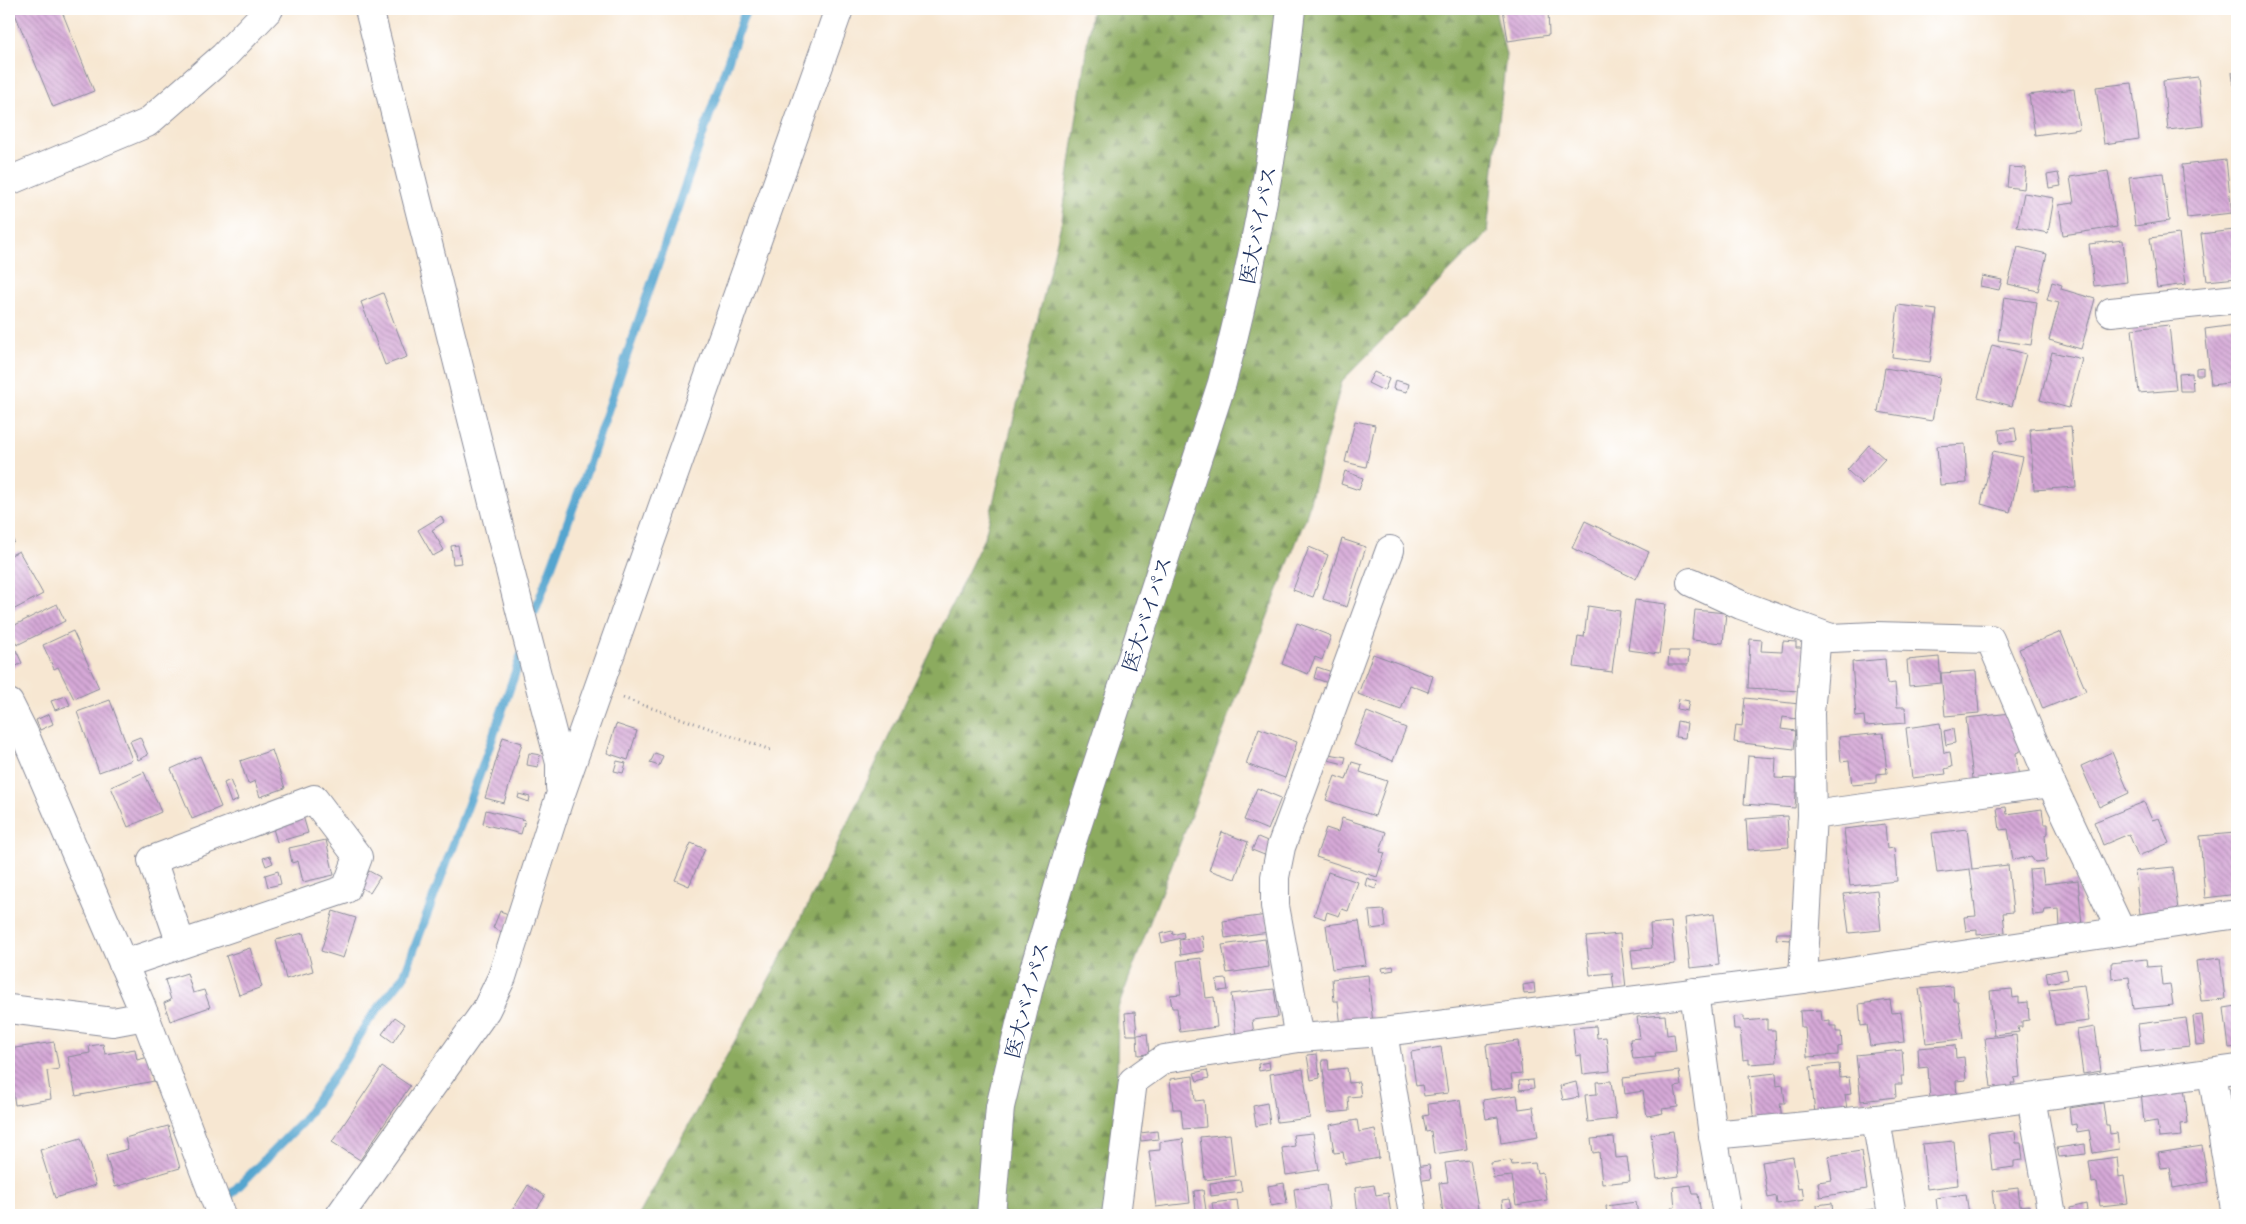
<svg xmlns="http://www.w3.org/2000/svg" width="2246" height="1224" font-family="'IM FELL English','Noto Serif JP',serif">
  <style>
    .forest { fill: url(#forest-firs); stroke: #546d5e }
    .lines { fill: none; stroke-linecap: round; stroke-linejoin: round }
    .stream { stroke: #55a5cf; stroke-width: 9 }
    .building { fill: url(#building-back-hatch) }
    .street-casing { stroke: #898b98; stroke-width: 30 }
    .secondary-casing { stroke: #898b98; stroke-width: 30 }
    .path { stroke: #898b98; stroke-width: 3; stroke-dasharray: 1 4; stroke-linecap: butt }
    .street { stroke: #fff; stroke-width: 28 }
    .secondary { stroke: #fff; stroke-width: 28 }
    .labels { text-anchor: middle; stroke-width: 4.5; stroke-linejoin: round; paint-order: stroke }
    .street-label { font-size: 20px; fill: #1b2f5e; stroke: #fff }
  </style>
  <defs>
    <pattern id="forest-firs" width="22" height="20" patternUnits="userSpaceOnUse" patternTransform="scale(1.25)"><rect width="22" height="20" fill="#8cab5f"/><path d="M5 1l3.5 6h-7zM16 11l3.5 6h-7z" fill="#728c52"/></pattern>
    <pattern id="building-back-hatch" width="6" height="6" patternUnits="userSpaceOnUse" patternTransform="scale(1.25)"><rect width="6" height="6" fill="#d6a9d7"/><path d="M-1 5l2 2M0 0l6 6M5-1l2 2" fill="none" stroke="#ad8ab2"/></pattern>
  </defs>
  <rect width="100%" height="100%" fill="#fff"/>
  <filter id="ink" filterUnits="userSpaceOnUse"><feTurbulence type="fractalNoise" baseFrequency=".02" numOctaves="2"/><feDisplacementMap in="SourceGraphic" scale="10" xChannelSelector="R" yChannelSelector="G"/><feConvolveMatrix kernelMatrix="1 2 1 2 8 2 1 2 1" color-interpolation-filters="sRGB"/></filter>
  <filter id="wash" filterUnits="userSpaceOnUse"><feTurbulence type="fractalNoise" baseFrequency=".0096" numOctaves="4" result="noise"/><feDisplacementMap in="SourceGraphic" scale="20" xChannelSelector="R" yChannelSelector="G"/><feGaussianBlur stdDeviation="1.12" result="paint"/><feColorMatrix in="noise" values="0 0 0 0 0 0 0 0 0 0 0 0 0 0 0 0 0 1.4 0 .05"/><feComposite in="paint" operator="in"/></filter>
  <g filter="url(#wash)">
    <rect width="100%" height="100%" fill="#f7e7d2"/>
    <polygon class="forest" points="1092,9 1495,9 1506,55 1487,233 1342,381 1306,517 1154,911 1118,1008 1117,1074 1133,1081 1111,1215 639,1215 796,930 985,536 1062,220"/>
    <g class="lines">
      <g class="stream">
        <polyline points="535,611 592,456 746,9"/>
        <polyline points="229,1196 302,1122 344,1061 369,1020 404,976 483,765 521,656"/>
      </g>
    </g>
    <g id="blocks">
      <g class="building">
        <polygon points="13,9 61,9 94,91 53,107"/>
        <polygon points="1503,9 1548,9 1549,35 1508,41"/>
        <polygon points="2237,71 2237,103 2236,103 2232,72"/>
        <polygon points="2198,77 2203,126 2168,130 2163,81"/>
        <polygon points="2132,83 2139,139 2104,144 2096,87"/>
        <polygon points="2074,89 2079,129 2035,135 2029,95"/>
        <polygon points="2226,160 2232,213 2187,218 2182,165"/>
        <polygon points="2009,167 2026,168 2024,189 2007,187"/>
        <polygon points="2108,171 2117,227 2063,235 2059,205 2074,203 2070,177"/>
        <polygon points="2058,173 2061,186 2049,188 2047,175"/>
        <polygon points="2163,173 2169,221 2135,226 2129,177"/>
        <polygon points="2024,193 2054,198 2048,233 2017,227"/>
        <polygon points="2234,230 2237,278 2207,281 2201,234"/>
        <polygon points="2179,234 2186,284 2157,288 2150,238"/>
        <polygon points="2123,240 2127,282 2094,286 2089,244"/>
        <polygon points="2018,247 2047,254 2038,291 2008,284"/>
        <polygon points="1982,276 2002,280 1999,290 1980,286"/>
        <polygon points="2052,282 2062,285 2061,289 2095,299 2081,349 2049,340 2059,303 2047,300"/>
        <polygon points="383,293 407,357 385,365 361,302"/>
        <polygon points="2004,297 2037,302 2031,345 1998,340"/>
        <polygon points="1898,305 1937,310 1930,362 1892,357"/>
        <polygon points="2169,325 2176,390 2139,393 2132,329"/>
        <polygon points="2235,325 2237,382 2211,385 2205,329"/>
        <polygon points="1992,345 2026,354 2012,406 1978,397"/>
        <polygon points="2052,352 2082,359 2069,408 2040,400"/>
        <polygon points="2203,367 2203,375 2196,375 2196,368"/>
        <polygon points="1885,368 1940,377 1932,421 1878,412"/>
        <polygon points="1374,372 1389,379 1384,391 1368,383"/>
        <polygon points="2192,373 2193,391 2180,391 2179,374"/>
        <polygon points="1395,380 1409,384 1407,392 1393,389"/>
        <polygon points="1355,421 1375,425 1366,467 1345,462"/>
        <polygon points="2071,426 2076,487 2034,490 2030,429"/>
        <polygon points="2015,428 2017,441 2000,443 1999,430"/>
        <polygon points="1965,444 1967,483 1940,485 1937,446"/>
        <polygon points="1869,445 1885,459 1862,484 1847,470"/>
        <polygon points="1993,451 2023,457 2010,512 1981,504"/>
        <polygon points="1345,471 1363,478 1359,490 1341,484"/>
        <polygon points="441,516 444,522 432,530 444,550 433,556 418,530"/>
        <polygon points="1585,521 1649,552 1636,579 1572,548"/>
        <polygon points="9,533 14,542 9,545"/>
        <polygon points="1342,539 1366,547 1347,607 1323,599"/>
        <polygon points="458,545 461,563 453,564 451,546"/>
        <polygon points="1309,547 1328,555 1313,597 1293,590"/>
        <polygon points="19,551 43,594 11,611 9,607 9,556"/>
        <polygon points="1635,600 1666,604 1659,654 1628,650"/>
        <polygon points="57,604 65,621 17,645 9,628"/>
        <polygon points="1588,606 1620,611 1612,672 1574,667 1578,636 1584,637"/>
        <polygon points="1695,610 1726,613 1723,643 1692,640"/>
        <polygon points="1297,623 1331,636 1322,660 1315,657 1308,674 1282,664"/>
        <polygon points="73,631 99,688 74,699 58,667 54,669 43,645"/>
        <polygon points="2061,632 2086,691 2043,709 2019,649"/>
        <polygon points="1750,639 1762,640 1761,651 1782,652 1783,641 1796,642 1796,648 1803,648 1800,691 1748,688"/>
        <polygon points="16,650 22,663 9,670 9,654"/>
        <polygon points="1669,651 1689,651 1688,665 1668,665"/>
        <polygon points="1373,654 1433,676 1428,692 1410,685 1401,710 1358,694"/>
        <polygon points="1939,657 1941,683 1909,686 1907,660"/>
        <polygon points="1885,659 1887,684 1895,683 1897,707 1905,707 1906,723 1865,726 1864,716 1856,717 1852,662"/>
        <polygon points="1317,667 1332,672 1328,683 1314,678"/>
        <polygon points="1976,671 1979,713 1945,716 1941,673"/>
        <polygon points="66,696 70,705 55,710 51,701"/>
        <polygon points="1745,698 1799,704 1797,719 1783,717 1781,729 1796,731 1794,749 1734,742 1736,725 1742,726"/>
        <polygon points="1679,699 1689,701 1687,711 1677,709"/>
        <polygon points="110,700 132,760 99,772 77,712"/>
        <polygon points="1367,712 1406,728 1393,761 1354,745"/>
        <polygon points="2011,713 2012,726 2019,728 2027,748 2016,753 2019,779 2007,775 1973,779 1966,718"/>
        <polygon points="49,714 53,724 40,730 36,720"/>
        <polygon points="1677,721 1687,723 1685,738 1675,737"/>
        <polygon points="1940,723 1944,753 1950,752 1952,767 1945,769 1946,774 1912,778 1906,728"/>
        <polygon points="616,724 637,731 628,760 607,753"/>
        <polygon points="1259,728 1297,742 1285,778 1246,764"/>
        <polygon points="1953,729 1955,743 1946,745 1944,731"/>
        <polygon points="1883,733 1887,773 1876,774 1876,783 1852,785 1849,761 1841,762 1839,737"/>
        <polygon points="140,737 148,755 138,760 130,741"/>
        <polygon points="503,737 522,743 504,803 485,798"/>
        <polygon points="272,750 285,788 260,797 255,781 248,784 240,761"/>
        <polygon points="2112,752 2129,793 2099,807 2081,766"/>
        <polygon points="529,753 540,755 538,767 527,765"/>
        <polygon points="655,753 663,756 659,766 650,763"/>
        <polygon points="1329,754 1346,757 1344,764 1328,760"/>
        <polygon points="200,756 221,807 192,819 171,769"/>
        <polygon points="1748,756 1776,758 1775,778 1797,779 1795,808 1744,804"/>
        <polygon points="617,761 626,763 623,773 614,771"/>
        <polygon points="1352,762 1362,765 1360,772 1387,781 1375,816 1326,800 1335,776 1346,780"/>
        <polygon points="144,772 161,812 128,827 111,787"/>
        <polygon points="230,780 238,800 231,803 224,783"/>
        <polygon points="1257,788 1281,798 1268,830 1244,820"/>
        <polygon points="519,794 530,797 529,802 518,798"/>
        <polygon points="2144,802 2152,820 2159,818 2169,843 2138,856 2129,834 2103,845 2094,822"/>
        <polygon points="2006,807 2007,814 2042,809 2044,824 2048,824 2048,833 2045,835 2047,861 2035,862 2031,857 2013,860 2008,829 2000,830 1997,808"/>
        <polygon points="486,810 525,820 521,834 483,824"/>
        <polygon points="303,816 308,833 277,842 272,825"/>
        <polygon points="1787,816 1789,847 1748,850 1746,819"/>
        <polygon points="1342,818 1386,832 1380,852 1385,853 1377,877 1316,857 1326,828 1338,832"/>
        <polygon points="1885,824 1887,849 1894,848 1897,881 1850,886 1844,829"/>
        <polygon points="1967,829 1972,869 2008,865 2013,912 2003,913 2005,932 1977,935 1977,930 1966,931 1964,917 1976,916 1970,869 1937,873 1932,833"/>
        <polygon points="1222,832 1248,842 1235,879 1209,870"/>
        <polygon points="2235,833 2237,894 2205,898 2200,836"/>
        <polygon points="1258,837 1272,843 1267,856 1252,850"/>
        <polygon points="326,840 334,875 303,882 298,861 292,863 289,848"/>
        <polygon points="691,843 705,849 689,886 675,880"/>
        <polygon points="270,856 273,863 266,866 263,858"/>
        <polygon points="2173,867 2178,910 2140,914 2135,871"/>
        <polygon points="2042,869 2044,884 2078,880 2082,926 2060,928 2059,909 2045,910 2044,914 2033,915 2029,870"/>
        <polygon points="278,871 281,884 268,887 265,875"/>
        <polygon points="369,871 380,877 370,893 360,887"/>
        <polygon points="1328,872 1358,882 1348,911 1342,909 1339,916 1327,912 1325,919 1314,915"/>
        <polygon points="1367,878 1378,882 1375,889 1365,885"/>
        <polygon points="1877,890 1881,930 1849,933 1844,894"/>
        <polygon points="1384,910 1386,927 1371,929 1369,911"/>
        <polygon points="333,911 356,918 343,958 321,951"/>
        <polygon points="500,911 511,915 504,933 493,928"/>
        <polygon points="1714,914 1719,965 1690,968 1685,918"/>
        <polygon points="1267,915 1269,932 1225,938 1223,921"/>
        <polygon points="1359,921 1366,965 1332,969 1326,925"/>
        <polygon points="1671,922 1675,964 1633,969 1631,950 1652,948 1650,924"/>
        <polygon points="1172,931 1173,935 1183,932 1184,937 1162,943 1160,934"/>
        <polygon points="303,933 313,971 286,979 276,940"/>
        <polygon points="1777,933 1790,933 1790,940 1776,939"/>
        <polygon points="1620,934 1626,988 1614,989 1612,973 1590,975 1586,937"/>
        <polygon points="1202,936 1204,951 1181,955 1179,940"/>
        <polygon points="1265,939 1269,967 1227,973 1222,945"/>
        <polygon points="250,948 262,987 239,995 226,956"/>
        <polygon points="1201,958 1206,998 1214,997 1217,1027 1180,1032 1177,1008 1172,1008 1170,995 1181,994 1177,961"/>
        <polygon points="2220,958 2225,999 2201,1001 2196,961"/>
        <polygon points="2146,959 2147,967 2160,966 2162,985 2170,984 2173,1005 2133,1009 2129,977 2112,979 2111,963"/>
        <polygon points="1393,966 1394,970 1383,972 1382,968"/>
        <polygon points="2066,969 2068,979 2048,983 2046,973"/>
        <polygon points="187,973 193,993 204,990 210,1007 170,1021 164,1003 171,1000 165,980"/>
        <polygon points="1368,975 1373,1024 1341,1027 1338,1001 1334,1001 1332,979"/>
        <polygon points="1226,979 1228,990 1218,991 1216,980"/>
        <polygon points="1534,983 1535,993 1524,994 1523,985"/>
        <polygon points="2084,985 2089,1021 2055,1025 2049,989"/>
        <polygon points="1953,986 1954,1001 1958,1001 1963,1039 1926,1043 1919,989"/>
        <polygon points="1274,989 1278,1017 1252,1020 1254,1034 1236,1036 1231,994"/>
        <polygon points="2012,989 2013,998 2019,997 2019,1003 2028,1002 2029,1020 2022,1021 2022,1027 2018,1027 2019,1032 1994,1035 1990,991"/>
        <polygon points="1890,1000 1892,1013 1901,1012 1904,1042 1870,1046 1867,1025 1861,1026 1859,1004"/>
        <polygon points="2237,1006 2237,1047 2229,1048 2224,1008"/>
        <polygon points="1821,1010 1822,1021 1830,1020 1830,1026 1836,1026 1836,1032 1841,1032 1842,1046 1838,1047 1838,1055 1807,1057 1805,1027 1801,1027 1800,1011"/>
        <polygon points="1135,1012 1137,1035 1127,1035 1125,1013"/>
        <polygon points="1665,1015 1667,1035 1674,1034 1676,1051 1655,1053 1656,1057 1633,1059 1630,1039 1640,1038 1637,1017"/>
        <polygon points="2202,1015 2205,1044 2196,1045 2193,1016"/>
        <polygon points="1744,1016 1744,1021 1767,1019 1767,1030 1775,1030 1777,1062 1749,1064 1749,1059 1743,1060 1740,1029 1734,1029 1733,1017"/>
        <polygon points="395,1017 405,1024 393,1042 382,1034"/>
        <polygon points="2186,1018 2190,1046 2141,1051 2138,1024"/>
        <polygon points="1596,1026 1597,1038 1606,1037 1610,1071 1583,1074 1581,1055 1576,1056 1573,1028"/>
        <polygon points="2095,1027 2101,1071 2083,1074 2077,1030"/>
        <polygon points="1147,1034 1149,1054 1138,1055 1137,1035"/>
        <polygon points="2016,1035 2020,1077 2014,1078 2015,1083 2011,1083 2012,1087 1996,1089 1996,1086 1991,1087 1985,1038"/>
        <polygon points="1518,1041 1522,1074 1511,1075 1513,1087 1491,1090 1486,1045"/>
        <polygon points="54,1042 59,1069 47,1071 51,1099 15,1105 12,1085 9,1086 9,1049"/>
        <polygon points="103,1044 105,1054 135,1049 137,1060 149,1057 154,1081 76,1096 68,1057 90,1053 89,1046"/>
        <polygon points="1955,1045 1956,1058 1964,1057 1966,1080 1956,1081 1957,1098 1930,1100 1928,1067 1919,1068 1918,1048"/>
        <polygon points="1441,1047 1448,1093 1424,1096 1422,1085 1416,1086 1411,1052"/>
        <polygon points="1902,1050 1904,1076 1901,1076 1902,1084 1895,1084 1896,1097 1861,1101 1856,1055"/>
        <polygon points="1317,1054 1320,1078 1311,1080 1307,1055"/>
        <polygon points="1322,1060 1328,1060 1329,1070 1347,1068 1349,1083 1359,1082 1361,1096 1348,1097 1349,1111 1328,1113"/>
        <polygon points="1269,1062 1270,1069 1259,1071 1258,1064"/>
        <polygon points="1839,1064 1840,1078 1849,1077 1851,1094 1845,1095 1847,1110 1815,1113 1810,1067"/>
        <polygon points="382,1067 410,1086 360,1160 332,1142"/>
        <polygon points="1303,1069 1310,1118 1277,1122 1270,1074"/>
        <polygon points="1207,1070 1209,1078 1197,1081 1194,1073"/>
        <polygon points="1679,1071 1681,1086 1675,1087 1678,1107 1662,1109 1663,1113 1647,1116 1643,1091 1625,1094 1623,1078"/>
        <polygon points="1776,1073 1777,1086 1783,1085 1785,1103 1780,1103 1782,1120 1754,1123 1749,1076"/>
        <polygon points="1193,1076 1195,1101 1204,1100 1206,1127 1183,1129 1181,1109 1173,1109 1170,1079"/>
        <polygon points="1533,1080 1534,1088 1520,1090 1519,1081"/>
        <polygon points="1611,1081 1616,1119 1588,1122 1585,1095 1597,1094 1596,1082"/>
        <polygon points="1576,1082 1579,1097 1563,1100 1560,1086"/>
        <polygon points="2184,1086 2188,1123 2181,1124 2182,1136 2159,1138 2157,1121 2144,1123 2141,1091"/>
        <polygon points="1517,1095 1519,1109 1533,1107 1538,1137 1501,1143 1498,1117 1486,1119 1483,1100"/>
        <polygon points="1460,1100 1467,1149 1434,1154 1431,1131 1426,1132 1423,1116 1429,1115 1428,1104"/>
        <polygon points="1267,1103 1270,1123 1256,1126 1253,1106"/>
        <polygon points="2103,1103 2106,1125 2109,1125 2110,1134 2117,1133 2119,1149 2093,1153 2089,1130 2077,1132 2076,1124 2071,1125 2069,1108"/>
        <polygon points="1357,1120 1359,1132 1375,1129 1379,1158 1345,1164 1343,1152 1334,1153 1330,1125"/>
        <polygon points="168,1126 180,1168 115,1187 106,1155 128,1149 125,1138"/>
        <polygon points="1157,1131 1158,1139 1141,1141 1140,1133"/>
        <polygon points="1673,1131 1679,1176 1657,1179 1651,1134"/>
        <polygon points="2015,1131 2016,1143 2021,1143 2023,1160 2014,1161 2014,1167 1992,1170 1988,1134"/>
        <polygon points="1313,1133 1319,1170 1286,1175 1282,1148 1295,1146 1293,1135"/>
        <polygon points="1230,1134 1235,1176 1205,1180 1200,1137"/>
        <polygon points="1614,1137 1616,1158 1627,1157 1630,1181 1602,1184 1599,1152 1593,1153 1591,1139"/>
        <polygon points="81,1138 96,1185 55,1198 40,1150"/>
        <polygon points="1183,1139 1190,1203 1156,1207 1149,1151 1160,1150 1160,1142"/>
        <polygon points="1954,1141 1958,1185 1927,1189 1922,1144"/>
        <polygon points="2085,1144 2086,1154 2059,1157 2057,1148"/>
        <polygon points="2202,1146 2208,1182 2173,1188 2170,1167 2161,1168 2158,1153"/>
        <polygon points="1861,1151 1867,1189 1820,1197 1818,1182 1832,1180 1828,1156"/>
        <polygon points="1793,1157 1798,1189 1802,1188 1804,1200 1777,1204 1776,1196 1768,1198 1762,1162"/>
        <polygon points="2117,1157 2119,1177 2124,1176 2128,1203 2100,1206 2097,1182 2092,1183 2089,1161"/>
        <polygon points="1470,1160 1478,1208 1443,1214 1439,1183 1448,1182 1445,1163"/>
        <polygon points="1511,1160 1512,1165 1535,1163 1537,1173 1542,1172 1547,1200 1516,1205 1512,1176 1493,1178 1491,1163"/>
        <polygon points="1429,1165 1431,1179 1416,1181 1415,1167"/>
        <polygon points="1240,1180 1242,1192 1211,1196 1210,1183"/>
        <polygon points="1284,1183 1287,1203 1271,1206 1268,1186"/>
        <polygon points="528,1185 545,1196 533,1215 512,1215 510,1214"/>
        <polygon points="1326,1185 1330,1215 1297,1215 1294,1189"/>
        <polygon points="1374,1185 1376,1195 1388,1193 1391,1215 1358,1215 1355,1188"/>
        <polygon points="1691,1185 1693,1194 1698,1194 1701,1215 1672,1215 1671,1207 1675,1207 1673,1187"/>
        <polygon points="2018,1188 2020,1206 2029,1205 2031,1215 1995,1215 1992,1191"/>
        <polygon points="1203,1190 1206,1210 1196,1211 1194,1191"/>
        <polygon points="1966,1194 1969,1215 1938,1215 1936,1198"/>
        <polygon points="1510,1199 1512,1207 1503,1209 1502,1200"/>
        <polygon points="1237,1200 1239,1215 1214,1215 1212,1203"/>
        <polygon points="1636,1202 1638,1215 1607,1215 1606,1206"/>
        <polygon points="1832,1203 1833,1215 1818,1215 1817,1205"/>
        <polygon points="2086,1204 2087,1211 2071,1214 2070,1208"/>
        <polygon points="1874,1209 1875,1215 1839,1215 1839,1214"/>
      </g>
    </g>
  </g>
  <g filter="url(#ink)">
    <use href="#blocks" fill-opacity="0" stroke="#898b98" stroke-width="1"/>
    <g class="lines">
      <g class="street-casing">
        <g id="street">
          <polyline points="369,9 520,610 560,763 560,787"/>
          <polyline points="9,181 147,123 224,56 269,9"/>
          <polyline points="2111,312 2237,299"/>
          <polyline points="1691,582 1741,605 1831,638 1875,636 1990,639 2051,783 2121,931"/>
          <polyline points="9,703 24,733 140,1003 221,1215"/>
          <polyline points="1812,815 2051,783"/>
          <polyline points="123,964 346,889 358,857 314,799 152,860 181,944"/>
          <polyline points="1803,979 1812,815 1810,713 1817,634"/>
          <polyline points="1694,992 1713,1135 1727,1215"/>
          <polyline points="9,1009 113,1022 145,1016"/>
          <polyline points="1383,1032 1413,1215"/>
          <polyline points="1299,1038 1275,906 1275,877 1281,847 1390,550"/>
          <polyline points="2212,1073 2236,1215"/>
          <polyline points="2031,1098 2052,1215"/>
          <polyline points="1876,1119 1892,1215"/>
          <polyline points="1713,1135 1876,1119 2237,1069"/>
          <polyline points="340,1215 486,1010 502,977 558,802 839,9"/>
          <polyline points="1116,1215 1133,1081 1164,1059 1299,1038 1383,1032 1803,979 2237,914"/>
        </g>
      </g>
      <g class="secondary-casing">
        <path id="secondary" d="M 991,1215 L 1000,1107 L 1030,983 L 1069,851 L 1222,383 C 1254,260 1278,135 1291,9"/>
      </g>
      <polyline class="path" points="623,698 771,750"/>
      <use href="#street" class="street"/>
      <use href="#secondary" class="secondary"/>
    </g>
  </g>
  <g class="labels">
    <g class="street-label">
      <text transform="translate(1258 225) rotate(-79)" y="7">医大バイパス</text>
      <text transform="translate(1147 614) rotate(-72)" y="7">医大バイパス</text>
      <text transform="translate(1027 1000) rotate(-75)" y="7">医大バイパス</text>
    </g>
  </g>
  <rect width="2246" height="1224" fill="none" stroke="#fff" stroke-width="30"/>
</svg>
